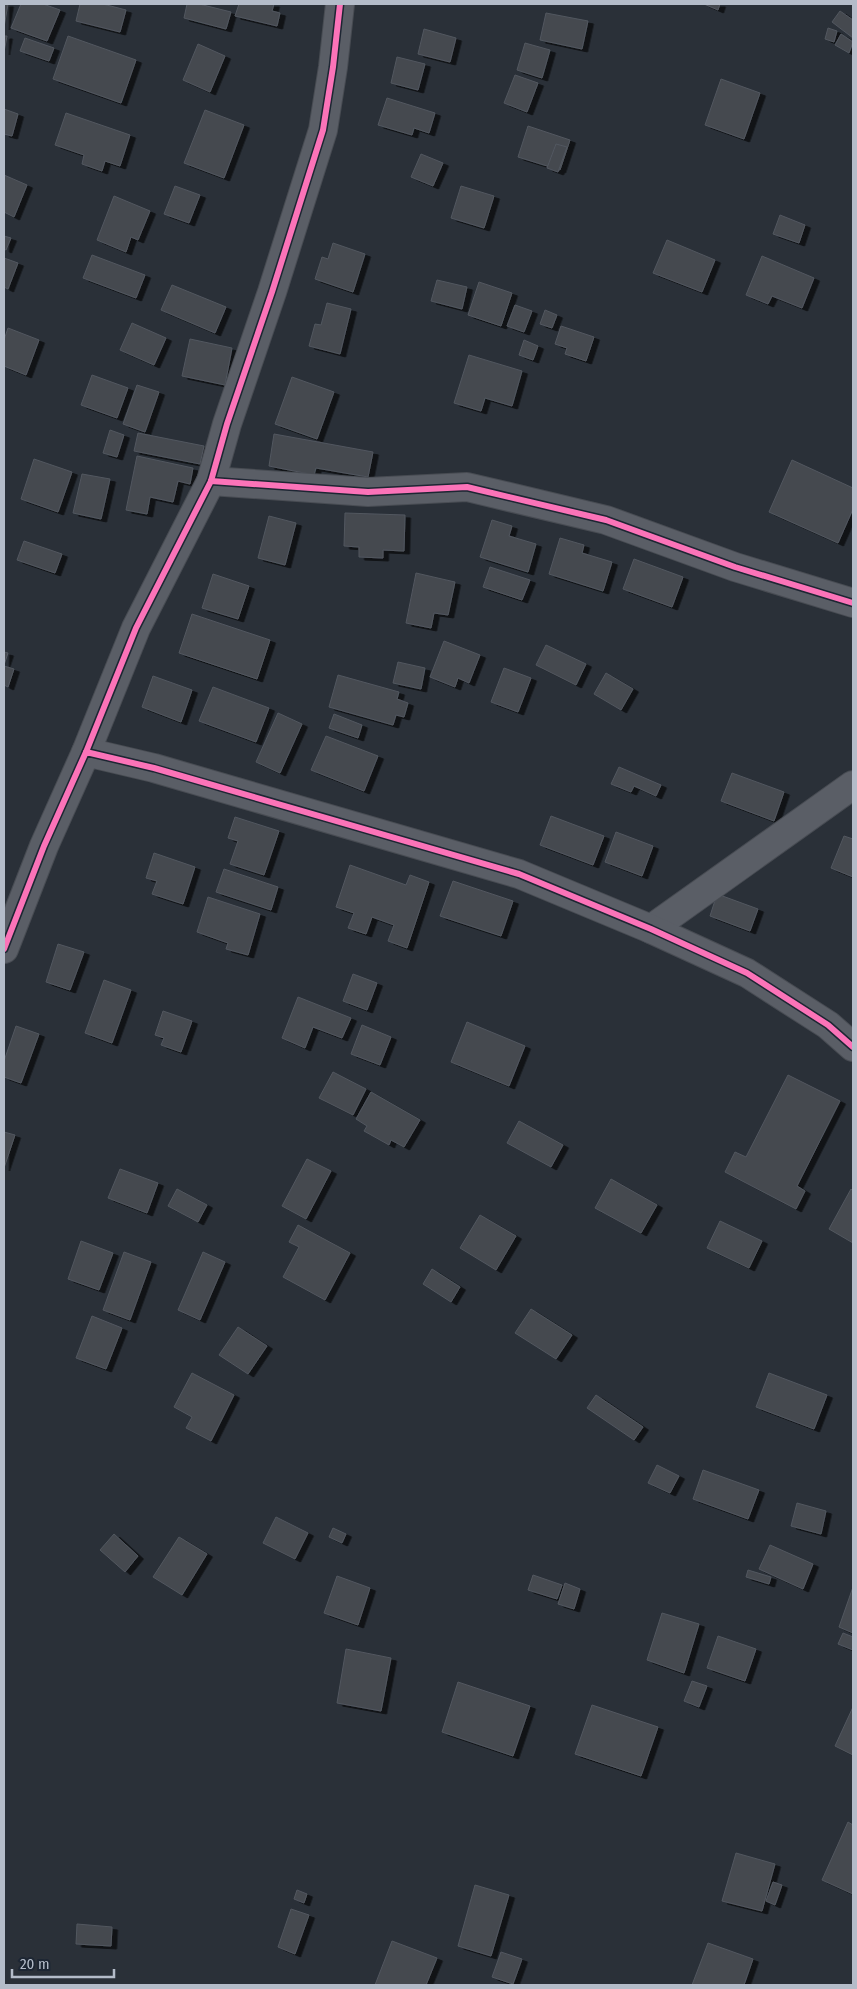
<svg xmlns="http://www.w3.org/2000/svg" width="857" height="1989" font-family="'Fira Sans Condensed',sans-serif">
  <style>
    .building { fill: #444950; stroke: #52575f; filter: url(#shadow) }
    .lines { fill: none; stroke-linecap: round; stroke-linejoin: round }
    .street-casing { stroke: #484c53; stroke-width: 30 }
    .street { stroke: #5a5e66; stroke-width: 28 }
    .cycleway-casing { stroke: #1d2633; stroke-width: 9 }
    .cycleway { stroke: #fb73b8; stroke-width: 6 }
  </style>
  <defs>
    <filter id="shadow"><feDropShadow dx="5.5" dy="3" stdDeviation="0" flood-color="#0009"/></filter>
  </defs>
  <rect width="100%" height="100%" fill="#2a3038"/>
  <g class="building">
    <polygon points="4,4 8,4 4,27"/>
    <polygon points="21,4 43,4 60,10 47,41 11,28"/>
    <polygon points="80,4 103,4 126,10 120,32 76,21"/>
    <polygon points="187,4 199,4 231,12 226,29 184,18"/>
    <polygon points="239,4 274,4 272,11 280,13 277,26 235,16"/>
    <polygon points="704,4 720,4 718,10"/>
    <polygon points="840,11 853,20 853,38 832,22"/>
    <polygon points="546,13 588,21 582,49 540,40"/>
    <polygon points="828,28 837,31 834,42 825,39"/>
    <polygon points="424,29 456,38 450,62 418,54"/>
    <polygon points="841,34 853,42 849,53 835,45"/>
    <polygon points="4,36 7,36 4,52"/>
    <polygon points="68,36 136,60 121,103 53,79"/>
    <polygon points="25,38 54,48 49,61 20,51"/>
    <polygon points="525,43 550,50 542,78 517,70"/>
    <polygon points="198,44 225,56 210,92 183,80"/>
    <polygon points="397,57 425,64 418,90 391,83"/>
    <polygon points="515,75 538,83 527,112 504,103"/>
    <polygon points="721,79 760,93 744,139 705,125"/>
    <polygon points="387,98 435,113 429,133 414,128 412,135 378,125"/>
    <polygon points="4,109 18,114 12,136 4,134"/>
    <polygon points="205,110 244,125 224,178 184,163"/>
    <polygon points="66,113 130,135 120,166 105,161 102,171 82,164 84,155 55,145"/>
    <polygon points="528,126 570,140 560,170 518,157"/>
    <polygon points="556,144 567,147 558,172 547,168"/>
    <polygon points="421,154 443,163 433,186 411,177"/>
    <polygon points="4,175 27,185 14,217 4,212"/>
    <polygon points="175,186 200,195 189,223 164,214"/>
    <polygon points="461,186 494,196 484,228 451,218"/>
    <polygon points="114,196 150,211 138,240 131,237 126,252 97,240"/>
    <polygon points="780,215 805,225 799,243 773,234"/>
    <polygon points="4,236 11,238 6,250 4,249"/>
    <polygon points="667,240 715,260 702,292 653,273"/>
    <polygon points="333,243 365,254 353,292 315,279 322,257 328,259"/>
    <polygon points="92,255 145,275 136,298 83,278"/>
    <polygon points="762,256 814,278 802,308 772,296 768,304 746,295"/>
    <polygon points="4,258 18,263 8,289 4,287"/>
    <polygon points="437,280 467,287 462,309 431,301"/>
    <polygon points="479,282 512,293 501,326 468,315"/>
    <polygon points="172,285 226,307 215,333 161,310"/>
    <polygon points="327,303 351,309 340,354 309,346 315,324 321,325"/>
    <polygon points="515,305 532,311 524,332 507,326"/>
    <polygon points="545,310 557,315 552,328 540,324"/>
    <polygon points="132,323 166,338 154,365 120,350"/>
    <polygon points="561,326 594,337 586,361 565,354 567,348 555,344"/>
    <polygon points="8,328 39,340 26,375 4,366 4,340"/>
    <polygon points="190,339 232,348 225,385 182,376"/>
    <polygon points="524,340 538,346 533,360 519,355"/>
    <polygon points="469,355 522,371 512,406 485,398 481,411 454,403"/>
    <polygon points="92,375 128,388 117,418 81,405"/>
    <polygon points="292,377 334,392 317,439 275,424"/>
    <polygon points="137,385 159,392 145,432 123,424"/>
    <polygon points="110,430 124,435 117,457 103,453"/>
    <polygon points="138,433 204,446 200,464 134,451"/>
    <polygon points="274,434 373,452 368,477 316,468 314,475 269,466"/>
    <polygon points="137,456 193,468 190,484 178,481 173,502 150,497 147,514 126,510"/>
    <polygon points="34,459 72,472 58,512 21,499"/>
    <polygon points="792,460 853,488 853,509 838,543 769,512"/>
    <polygon points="82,474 110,479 101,519 73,513"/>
    <polygon points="345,513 405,515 404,551 383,550 383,558 359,557 359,547 344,546"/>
    <polygon points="269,516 296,523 285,565 258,558"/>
    <polygon points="492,520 512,526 509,536 536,544 528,572 480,557"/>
    <polygon points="560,538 584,545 582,553 612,562 603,591 549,574"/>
    <polygon points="24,541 62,554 55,573 17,560"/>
    <polygon points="634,559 683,577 672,607 623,589"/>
    <polygon points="490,567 530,580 522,600 483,587"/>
    <polygon points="416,573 455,582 448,615 434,613 431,628 406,623"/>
    <polygon points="213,574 249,586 238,619 202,608"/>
    <polygon points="192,614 270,640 257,679 179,653"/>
    <polygon points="444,641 480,655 469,683 458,678 455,687 430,677"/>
    <polygon points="546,645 586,664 576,685 536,665"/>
    <polygon points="4,652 8,653 4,665"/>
    <polygon points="398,662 425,668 421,689 393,683"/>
    <polygon points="4,666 14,669 8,687 4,685"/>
    <polygon points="504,668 531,678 518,712 491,702"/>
    <polygon points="606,673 633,689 621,710 594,694"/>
    <polygon points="338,675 399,692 397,699 408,703 404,717 396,715 393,725 329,707"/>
    <polygon points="153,676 192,690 181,722 142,707"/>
    <polygon points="213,687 269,708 256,742 199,721"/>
    <polygon points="278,713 302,724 280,773 256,762"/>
    <polygon points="334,714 362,725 358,738 329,728"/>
    <polygon points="326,736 378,756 364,791 311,770"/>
    <polygon points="619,767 661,785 656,796 634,786 631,792 611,784"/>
    <polygon points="732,773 784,792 774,821 721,801"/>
    <polygon points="551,816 604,836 593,865 540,845"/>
    <polygon points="235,817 279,831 264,875 230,864 238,841 228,838"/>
    <polygon points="616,832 653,846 642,876 605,862"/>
    <polygon points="844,836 853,839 853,877 831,868"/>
    <polygon points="154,853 195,867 183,904 152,894 157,881 146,878"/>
    <polygon points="350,865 406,885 410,875 429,882 407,948 388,941 394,925 372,917 366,934 348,928 354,913 336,907"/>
    <polygon points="224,869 278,887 271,910 216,892"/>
    <polygon points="453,881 513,901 501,936 440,916"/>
    <polygon points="717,894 758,909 750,931 710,916"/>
    <polygon points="208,897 260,914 248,955 226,949 228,943 197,932"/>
    <polygon points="58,944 84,952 70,990 46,982"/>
    <polygon points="353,974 377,983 367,1010 343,1001"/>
    <polygon points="104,980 131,990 112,1043 85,1033"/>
    <polygon points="298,997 351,1018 342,1038 313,1027 305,1048 282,1038"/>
    <polygon points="163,1011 192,1021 181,1052 161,1045 164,1038 155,1035"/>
    <polygon points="467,1022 525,1046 509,1086 451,1062"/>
    <polygon points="362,1025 391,1037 380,1065 351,1054"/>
    <polygon points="16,1026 39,1034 21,1083 4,1077 4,1061"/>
    <polygon points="333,1072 366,1089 353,1115 319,1098"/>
    <polygon points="788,1075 840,1101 797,1186 805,1191 796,1209 725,1172 735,1152 746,1157"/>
    <polygon points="371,1092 420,1120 404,1147 391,1140 389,1145 364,1131 367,1126 356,1119"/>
    <polygon points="519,1121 563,1145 551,1167 507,1143"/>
    <polygon points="4,1132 15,1135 4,1168"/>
    <polygon points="307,1159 331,1171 306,1219 282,1206"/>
    <polygon points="120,1169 158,1183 147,1213 108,1198"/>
    <polygon points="611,1179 657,1205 641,1233 595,1208"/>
    <polygon points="177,1189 207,1205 198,1222 168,1206"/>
    <polygon points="851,1189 853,1191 853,1243 829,1229"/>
    <polygon points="480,1215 516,1236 496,1270 460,1248"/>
    <polygon points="720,1221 762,1241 749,1268 707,1248"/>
    <polygon points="298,1225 350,1253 325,1300 283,1277 299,1247 289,1242"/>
    <polygon points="81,1241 113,1253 99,1290 68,1279"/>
    <polygon points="124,1252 151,1262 130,1320 103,1310"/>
    <polygon points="203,1252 225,1262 200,1320 178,1310"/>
    <polygon points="432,1269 460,1287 451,1302 423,1284"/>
    <polygon points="531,1309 572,1335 556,1359 515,1333"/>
    <polygon points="92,1316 122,1328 106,1369 76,1358"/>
    <polygon points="238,1327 267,1346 248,1374 219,1355"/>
    <polygon points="192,1373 234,1395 211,1441 186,1428 192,1417 174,1407"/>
    <polygon points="769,1373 827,1395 814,1429 756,1407"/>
    <polygon points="596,1395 643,1427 634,1440 587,1408"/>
    <polygon points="657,1465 679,1476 670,1493 648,1483"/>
    <polygon points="703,1470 759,1490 748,1519 693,1499"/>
    <polygon points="797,1503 826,1511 821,1534 791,1526"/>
    <polygon points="276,1517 308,1533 295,1559 263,1543"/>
    <polygon points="333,1528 346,1534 342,1543 329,1537"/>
    <polygon points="114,1534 138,1556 125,1572 100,1550"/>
    <polygon points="179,1537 207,1554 182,1595 153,1577"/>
    <polygon points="770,1545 813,1564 803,1589 759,1569"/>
    <polygon points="748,1570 771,1577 769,1584 746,1577"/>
    <polygon points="533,1575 562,1585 557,1599 528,1590"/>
    <polygon points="337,1576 370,1588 358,1625 324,1613"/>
    <polygon points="565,1583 580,1589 574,1609 558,1604"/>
    <polygon points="853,1587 853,1633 839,1627"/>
    <polygon points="662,1613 699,1624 684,1673 647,1660"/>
    <polygon points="843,1633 853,1637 853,1650 838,1644"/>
    <polygon points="718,1636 756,1649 745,1681 707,1668"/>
    <polygon points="346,1649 391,1658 381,1711 337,1703"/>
    <polygon points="692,1681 707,1686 699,1707 684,1701"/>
    <polygon points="458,1682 530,1706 513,1756 442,1732"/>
    <polygon points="592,1705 658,1727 641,1776 575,1754"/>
    <polygon points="853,1707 853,1755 835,1746"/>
    <polygon points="848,1822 853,1825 853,1894 822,1880"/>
    <polygon points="736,1853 775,1864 762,1911 722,1901"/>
    <polygon points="773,1882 782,1885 775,1905 766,1901"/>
    <polygon points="475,1885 509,1895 491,1956 458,1946"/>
    <polygon points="297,1890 307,1894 304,1903 294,1899"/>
    <polygon points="291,1909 309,1915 295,1954 278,1947"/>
    <polygon points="77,1924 112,1927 111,1946 76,1944"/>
    <polygon points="392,1941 437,1958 426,1985 375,1985"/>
    <polygon points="708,1943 753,1959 744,1985 692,1985"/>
    <polygon points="501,1952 522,1959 513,1984 492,1977"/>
  </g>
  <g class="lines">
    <g class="street-casing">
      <g id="street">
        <polyline points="211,481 368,492 467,487 606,520 735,567 853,603"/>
        <polyline points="86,752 136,628 211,481 227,424 272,292 323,130 333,67 340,4"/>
        <polyline points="651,929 853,785"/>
        <polyline points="4,949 44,846 86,752 154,768 519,874 651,929 747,973 828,1025 853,1047"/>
      </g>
    </g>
    <use href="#street" class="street"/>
    <g class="cycleway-casing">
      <g id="cycleway">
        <polyline points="211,481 368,492 467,487 606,520 735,567 853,603"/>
        <polyline points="86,752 136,628 211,481 227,424 272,292 323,130 333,67 340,4"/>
        <polyline points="4,949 44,846 86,752 154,768 519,874 651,929 747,973 828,1025 853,1047"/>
      </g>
    </g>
    <use href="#cycleway" class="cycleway"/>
  </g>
  <rect width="857" height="1989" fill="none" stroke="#b4bcc9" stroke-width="10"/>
  <path d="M12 1969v8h102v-8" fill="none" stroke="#b4bcc9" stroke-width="2.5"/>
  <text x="20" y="1969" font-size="15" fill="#b4bcc9" stroke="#1d2633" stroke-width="4" paint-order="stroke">20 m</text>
</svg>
